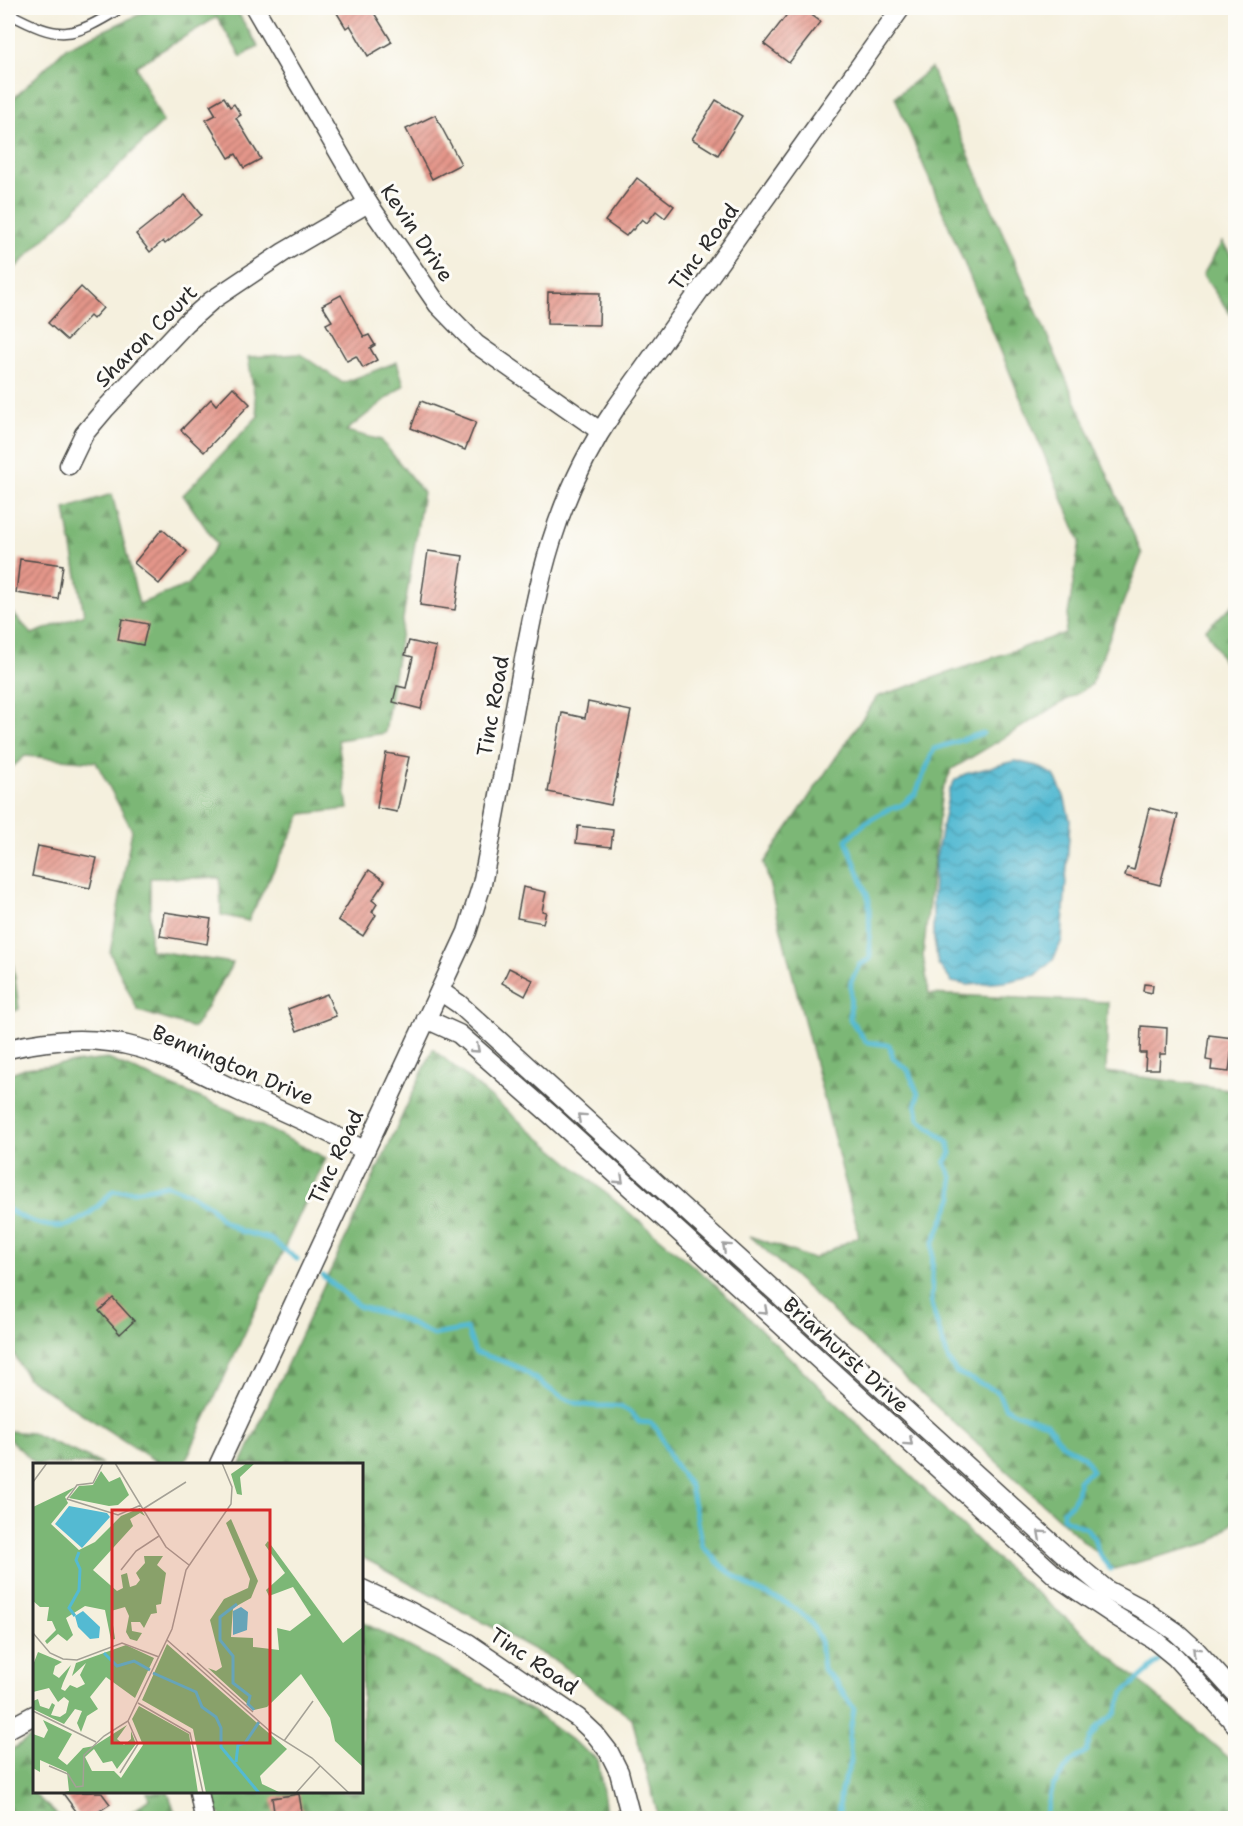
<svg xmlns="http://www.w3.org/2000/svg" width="1243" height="1826" font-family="'Shantell Sans',sans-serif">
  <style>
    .forest { fill: url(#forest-firs); stroke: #547150; stroke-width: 1.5 }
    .water { fill: url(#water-waves); stroke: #40727e; stroke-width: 1.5 }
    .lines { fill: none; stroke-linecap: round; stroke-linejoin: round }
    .stream { stroke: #54bad2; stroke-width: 5 }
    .building { fill: url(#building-hatch) }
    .service-casing { stroke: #494946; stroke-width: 12 }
    .minor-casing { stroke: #494946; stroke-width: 21 }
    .service { stroke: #fff; stroke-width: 9 }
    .minor { stroke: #fff; stroke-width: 18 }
    .oneway { stroke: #a0a0a0 }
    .labels { text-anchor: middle; stroke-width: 6; stroke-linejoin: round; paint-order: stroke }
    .street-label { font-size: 21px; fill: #2b2b2b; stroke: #fdfcf7 }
    .inset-river { fill: none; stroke: #54bad2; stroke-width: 3 }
    .inset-road { fill: none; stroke: #a4a196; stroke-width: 1.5 }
    .view { fill: #d62828; fill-opacity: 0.15; stroke: #d62828; stroke-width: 3 }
    .inset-edge { fill: none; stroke: #2b2b2b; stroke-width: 3 }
  </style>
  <defs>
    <pattern id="forest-firs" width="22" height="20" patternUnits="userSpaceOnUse" patternTransform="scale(1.5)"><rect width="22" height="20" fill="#7cb776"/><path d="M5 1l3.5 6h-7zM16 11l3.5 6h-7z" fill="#669561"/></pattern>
    <pattern id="water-waves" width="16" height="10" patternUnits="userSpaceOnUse" patternTransform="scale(1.5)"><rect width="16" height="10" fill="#54bad2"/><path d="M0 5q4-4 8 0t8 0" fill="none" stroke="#4697ab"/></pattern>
    <pattern id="building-hatch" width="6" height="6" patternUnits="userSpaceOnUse" patternTransform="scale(1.5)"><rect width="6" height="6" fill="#e4968a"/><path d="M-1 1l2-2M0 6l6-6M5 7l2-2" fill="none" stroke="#b97b71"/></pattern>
  </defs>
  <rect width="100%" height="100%" fill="#fdfcf7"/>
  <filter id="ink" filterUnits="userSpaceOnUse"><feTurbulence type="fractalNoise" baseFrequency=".0167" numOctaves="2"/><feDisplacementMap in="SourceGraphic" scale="12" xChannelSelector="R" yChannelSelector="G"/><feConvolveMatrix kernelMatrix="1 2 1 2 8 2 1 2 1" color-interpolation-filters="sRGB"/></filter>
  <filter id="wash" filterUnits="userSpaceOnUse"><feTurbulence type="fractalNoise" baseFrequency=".008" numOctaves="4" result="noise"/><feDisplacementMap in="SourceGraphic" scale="24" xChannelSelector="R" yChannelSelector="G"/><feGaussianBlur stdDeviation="1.35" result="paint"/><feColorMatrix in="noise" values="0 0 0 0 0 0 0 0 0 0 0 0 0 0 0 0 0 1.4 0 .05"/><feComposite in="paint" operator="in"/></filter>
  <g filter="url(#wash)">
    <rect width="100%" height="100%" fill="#f5f0de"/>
    <g class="forest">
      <polygon points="154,8 235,8 258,46 241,57 217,17 136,66 163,122 8,275 8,104 67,47"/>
      <polygon points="931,68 1142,554 1091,685 952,769 942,790 923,955 929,994 1108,1002 1106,1072 1235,1090 1235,1520 1212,1542 1114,1569 750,1236 813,1259 859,1236 764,863 877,697 1065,633 1080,541 895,97"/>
      <polygon points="1222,242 1235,261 1235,321 1203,275"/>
      <polygon points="300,354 343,383 397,362 404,385 346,431 381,440 423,492 385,733 338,740 348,809 302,814 248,921 221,915 220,878 150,878 150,950 233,963 194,1028 138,1011 110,953 132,830 96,762 25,756 8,771 8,608 32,634 84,614 65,509 112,494 139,604 188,585 217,544 183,495 258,416 248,357"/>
      <polygon points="1235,603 1235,667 1228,670 1206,629"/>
      <polygon points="8,927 19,1009 8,1014"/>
      <polygon points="433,1049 710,1280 991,1554 1235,1763 1235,1818 659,1818 632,1719 557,1662 362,1557 362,1464 241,1464"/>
      <polygon points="108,1059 234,1112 326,1158 184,1464 160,1464 27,1378 8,1343 8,1074 25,1068"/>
      <polygon points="8,1431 32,1433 102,1464 36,1464 8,1438"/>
      <polygon points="362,1622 532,1711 598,1760 607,1818 223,1818 217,1812 213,1792 362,1792"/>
      <polygon points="34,1735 34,1794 61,1818 8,1818 8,1752"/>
      <polygon points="147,1792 168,1792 177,1818 123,1818 149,1799"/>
    </g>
    <polygon class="water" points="1015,761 1037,766 1054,775 1064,796 1070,820 1062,940 1053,960 1036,975 1005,982 968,985 952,982 938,964 933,932 933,898 935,862 949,791 955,780 965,774"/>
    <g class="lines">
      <g class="stream">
        <path d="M 983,733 L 934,749 L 916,793 L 902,805 L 885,811 L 865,823 L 846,840 L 869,900 L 870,959 L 859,965 L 851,982 L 850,1019 L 866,1042 L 889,1045 L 893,1058 L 908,1070 L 918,1094 L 916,1106 L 919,1119 L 948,1142 L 951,1153 L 945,1163 L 952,1177 L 953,1197 L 933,1244 L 931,1304 L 948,1359 L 956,1372 L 997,1391 L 1005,1407 L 1017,1414 L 1047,1423 L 1061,1443 L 1084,1457 L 1092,1471 L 1078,1480 C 1079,1494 1075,1502 1063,1511 L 1063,1518 L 1087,1529 L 1094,1538 L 1098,1552 L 1110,1569"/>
        <path d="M 8,1209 C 25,1221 55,1233 76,1222 C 89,1215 103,1202 113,1191 L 134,1191 L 167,1185 L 190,1194 L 210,1206 L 222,1220 L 240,1231 L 270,1239 L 297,1259"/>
        <path d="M 323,1276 L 360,1307 L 394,1316 L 433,1335 L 467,1329 L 475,1352 C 491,1358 510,1362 524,1371 C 541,1382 559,1399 580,1404 C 606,1411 621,1396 639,1422 L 651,1423 L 658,1430 L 672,1461 L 690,1486 L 702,1546 L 724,1568 L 750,1587 L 784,1602 L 800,1612 L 812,1624 L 820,1639 L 823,1669 L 835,1681 L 854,1709 L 849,1737 L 851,1762 L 841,1790 L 839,1807 L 842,1818"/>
        <polyline points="1045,1818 1053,1786 1070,1763 1086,1751 1091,1738 1099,1726 1115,1714 1124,1692 1159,1661"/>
      </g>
    </g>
    <g id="blocks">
      <g class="building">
        <polygon points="347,8 358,8 360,11 366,8 371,8 392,42 368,56 350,25 346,28 337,13"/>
        <polygon points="792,8 802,8 821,22 789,63 764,44"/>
        <polygon points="224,97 230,107 234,104 241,115 236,118 261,159 244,168 236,154 229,158 206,120 216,115 210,105"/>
        <polygon points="716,100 742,116 718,155 692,139"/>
        <polygon points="435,115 461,164 432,179 406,129"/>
        <polygon points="637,178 674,206 665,218 656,211 647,223 642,219 633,230 632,229 626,236 605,221"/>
        <polygon points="185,195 201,215 165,244 163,241 150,252 136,234"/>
        <polygon points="81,287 103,308 93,319 90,316 67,340 48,323"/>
        <polygon points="548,292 600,293 599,325 547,324"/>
        <polygon points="341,295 364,337 369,335 375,345 370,348 377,360 363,368 356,356 347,361 326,324 332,321 322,305"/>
        <polygon points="233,387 250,404 204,452 181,430 211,399 216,405"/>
        <polygon points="421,401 476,422 465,450 411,428"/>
        <polygon points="162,529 187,551 159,584 134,563"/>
        <polygon points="428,551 463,556 455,610 420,605"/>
        <polygon points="20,559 63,565 58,599 16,593"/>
        <polygon points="122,619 148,624 143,645 118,640"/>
        <polygon points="409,641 436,647 421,709 393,702 397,686 406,688 413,657 405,655"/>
        <polygon points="588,702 631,711 611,805 548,792 562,713 585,718"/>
        <polygon points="386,753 409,757 397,812 377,808"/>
        <polygon points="1149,808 1178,815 1160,885 1125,876 1127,868 1134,870"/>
        <polygon points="578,826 613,830 611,847 576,843"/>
        <polygon points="38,846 97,858 90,888 32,876"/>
        <polygon points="369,870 385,881 372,900 377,904 372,912 376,915 363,936 338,920"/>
        <polygon points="523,887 546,892 542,911 546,912 543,923 517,918"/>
        <polygon points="164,912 211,919 207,944 160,936"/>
        <polygon points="509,968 533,980 525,996 502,983"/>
        <polygon points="1144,984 1153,985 1152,993 1143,991"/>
        <polygon points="327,994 336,1016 297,1031 288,1009"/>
        <polygon points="1141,1026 1167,1028 1166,1054 1160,1054 1159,1069 1145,1069 1146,1053 1140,1053"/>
        <polygon points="1209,1035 1233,1038 1229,1072 1211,1070 1212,1061 1206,1060"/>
        <polygon points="113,1298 134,1321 120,1334 99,1311"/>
        <polygon points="62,1792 101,1792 110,1804 89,1818 81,1818"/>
        <polygon points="299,1794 303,1818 275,1818 272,1798"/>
      </g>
    </g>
  </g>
  <g filter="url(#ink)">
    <use href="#blocks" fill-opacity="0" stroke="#494946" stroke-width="1.5"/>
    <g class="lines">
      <g class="service-casing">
        <path id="service" d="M 8,13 C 61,41 70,39 121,8"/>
      </g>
      <g class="minor-casing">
        <g id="minor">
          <polyline points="255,8 368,203 438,305 476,344 600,431"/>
          <polyline points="69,465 84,434 106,408 186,323 211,301 284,252 368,203"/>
          <polyline points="440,991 459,1004 1066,1556 1107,1590 1141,1608 1176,1632 1196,1650 1236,1694"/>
          <polyline points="426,1019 459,1034 551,1115 1057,1577 1117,1617 1153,1639 1175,1657 1236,1725"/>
          <path d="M 8,1049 C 50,1039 96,1036 139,1048 C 174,1058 207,1077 240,1092 C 281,1111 323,1129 364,1150"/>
          <path d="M 219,1464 L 467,932 L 482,884 C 495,820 506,755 518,691 C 538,584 552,502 615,409 L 901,8"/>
          <polyline points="362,1589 409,1611 468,1643 578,1718 595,1734 609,1752 619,1772 631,1818"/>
          <polyline points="8,1729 34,1715"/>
          <polyline points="199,1792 204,1818"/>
        </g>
      </g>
      <use href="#service" class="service"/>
      <use href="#minor" class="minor"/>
    </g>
    <defs><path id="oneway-chevron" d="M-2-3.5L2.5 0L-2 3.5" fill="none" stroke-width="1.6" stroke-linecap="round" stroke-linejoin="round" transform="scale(1.5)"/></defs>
    <g class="oneway">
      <use href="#oneway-chevron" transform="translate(476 1049) rotate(41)"/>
      <use href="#oneway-chevron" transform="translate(581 1117) rotate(-138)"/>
      <use href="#oneway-chevron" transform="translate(620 1180) rotate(43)"/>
      <use href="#oneway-chevron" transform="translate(726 1247) rotate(-138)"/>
      <use href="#oneway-chevron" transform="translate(764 1311) rotate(42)"/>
      <use href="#oneway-chevron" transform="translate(909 1442) rotate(42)"/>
      <use href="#oneway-chevron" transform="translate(1041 1534) rotate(-138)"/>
      <use href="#oneway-chevron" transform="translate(1196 1651) rotate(-135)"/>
    </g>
  </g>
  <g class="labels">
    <g class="street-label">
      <text transform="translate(417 233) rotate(56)" y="7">Kevin Drive</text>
      <text transform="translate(704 247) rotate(-54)" y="7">Tinc Road</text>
      <text transform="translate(146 336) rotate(-45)" y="7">Sharon Court</text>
      <text transform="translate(493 706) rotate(-80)" y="7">Tinc Road</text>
      <text transform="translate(233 1065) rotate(23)" y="7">Bennington Drive</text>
      <text transform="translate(336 1157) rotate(-65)" y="7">Tinc Road</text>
      <text transform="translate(846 1355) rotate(42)" y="7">Briarhurst Drive</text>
      <text transform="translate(534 1661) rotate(34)" y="7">Tinc Road</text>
    </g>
  </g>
  <g transform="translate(33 1463)">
    <rect width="330" height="330" fill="#f5f0de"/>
    <path d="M 214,0 L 222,0 L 207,14 L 209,32 L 204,31 L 198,11 ZM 68,8 L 76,19 L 87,14 L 96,32 L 85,42 L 76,43 L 36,35 L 46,23 L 60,22 ZM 42,24 L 32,34 L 35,40 L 18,61 L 46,87 L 62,79 L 88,53 L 107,45 L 112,53 L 107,50 L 97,56 L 100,63 L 60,107 L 84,128 L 90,125 L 88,112 L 94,110 L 97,124 L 103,122 L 107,117 L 103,110 L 112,100 L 111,93 L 130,93 L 124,102 L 133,110 L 128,141 L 123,142 L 124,150 L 118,151 L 111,165 L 107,159 L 98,159 L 99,168 L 109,170 L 104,178 L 97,176 L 93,169 L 96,153 L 92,144 L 78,148 L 82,176 L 78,177 L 72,147 L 52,143 L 33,155 L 40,172 L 34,178 L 25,171 L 14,181 L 12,178 L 23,167 L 19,158 L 14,158 L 16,144 L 7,144 L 0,138 L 0,44 ZM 198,56 L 225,118 L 218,135 L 200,145 L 198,174 L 220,175 L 220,184 L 246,187 L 244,165 L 257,168 L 278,152 L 260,124 L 236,133 L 233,127 L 252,110 L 232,82 L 235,78 L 310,180 L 330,164 L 330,304 L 302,278 L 297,255 L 268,211 L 234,244 L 221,247 L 175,205 L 183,208 L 189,204 L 177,157 L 191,136 L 215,125 L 217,116 L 193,60 ZM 134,181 L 254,286 L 227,313 L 229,321 L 248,330 L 173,330 L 160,266 L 109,237 ZM 93,182 L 121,195 L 102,235 L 73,214 L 57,234 L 65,246 L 54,253 L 48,269 L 44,260 L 49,248 L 42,246 L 31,261 L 0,246 L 0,238 L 5,236 L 7,243 L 16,246 L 19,240 L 22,242 L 18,252 L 27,254 L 33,250 L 36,238 L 31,234 L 25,239 L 16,225 L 0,229 L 0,202 L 5,189 L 29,199 L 22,203 L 20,211 L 26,215 L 38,202 L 30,220 L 28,226 L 32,228 L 37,222 L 44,225 L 52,221 L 47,212 L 53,200 L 39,213 L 43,200 ZM 106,243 L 156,271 L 165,330 L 27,330 L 36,328 L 34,309 L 7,297 L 7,309 L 0,305 L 0,271 L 11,275 L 15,267 L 10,257 L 39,271 L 25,295 L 34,302 L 50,285 L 61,283 L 94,262 L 84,276 L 91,282 L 98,276 L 98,268 L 103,281 L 84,306 L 79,298 L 70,300 L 61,286 L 52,294 L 59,308 L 81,308 L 88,315 L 110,282 L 99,256 Z" fill="#7cb776"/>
    <path d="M 36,43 L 74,50 L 77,54 L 49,85 L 22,61 ZM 208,144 L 215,149 L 214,167 L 200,172 L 200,148 ZM 50,148 L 67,164 L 66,175 L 57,176 L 45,164 L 42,153 Z" fill="#54bad2"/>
    <path class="inset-river" d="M 204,141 L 187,154 L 187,177 L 200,193 L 200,220 L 217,233 L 215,241 L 221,247M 42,153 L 36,145 L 46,127 L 47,106 L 43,97 L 46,89M 71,190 L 84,203 L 101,198 L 117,207M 120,210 L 163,229 L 169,244 L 183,254 L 188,265 L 188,284 L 226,330M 203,299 L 205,282 L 212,280 L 226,259"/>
    <path class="inset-road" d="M 70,0 L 60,20 L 44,22 L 34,36 L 85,52 L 108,42M 82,0 L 133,84 L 156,102M 0,19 L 14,0M 110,46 L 153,19M 88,107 L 103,88 L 126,73M 0,170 L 17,190 L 30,196 L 44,197 L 89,180 L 126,194M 134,177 L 239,270 L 279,295 L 316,330M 154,190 L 220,249M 105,240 L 157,270 L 170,330M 0,248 L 63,279M 251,278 L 280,238M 16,303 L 35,311 L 43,324 L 50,323 L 51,292 L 71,273 L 95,258 L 139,166 L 153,107 L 198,41 L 199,24 L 189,0M 87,310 L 105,281 L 95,258M 263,330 L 287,303"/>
    <path class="view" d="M 79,47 L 237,47 L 237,280 L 79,280 Z"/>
    <rect width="330" height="330" class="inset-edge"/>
  </g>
  <rect width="1243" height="1826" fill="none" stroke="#fdfcf7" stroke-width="30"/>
</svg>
